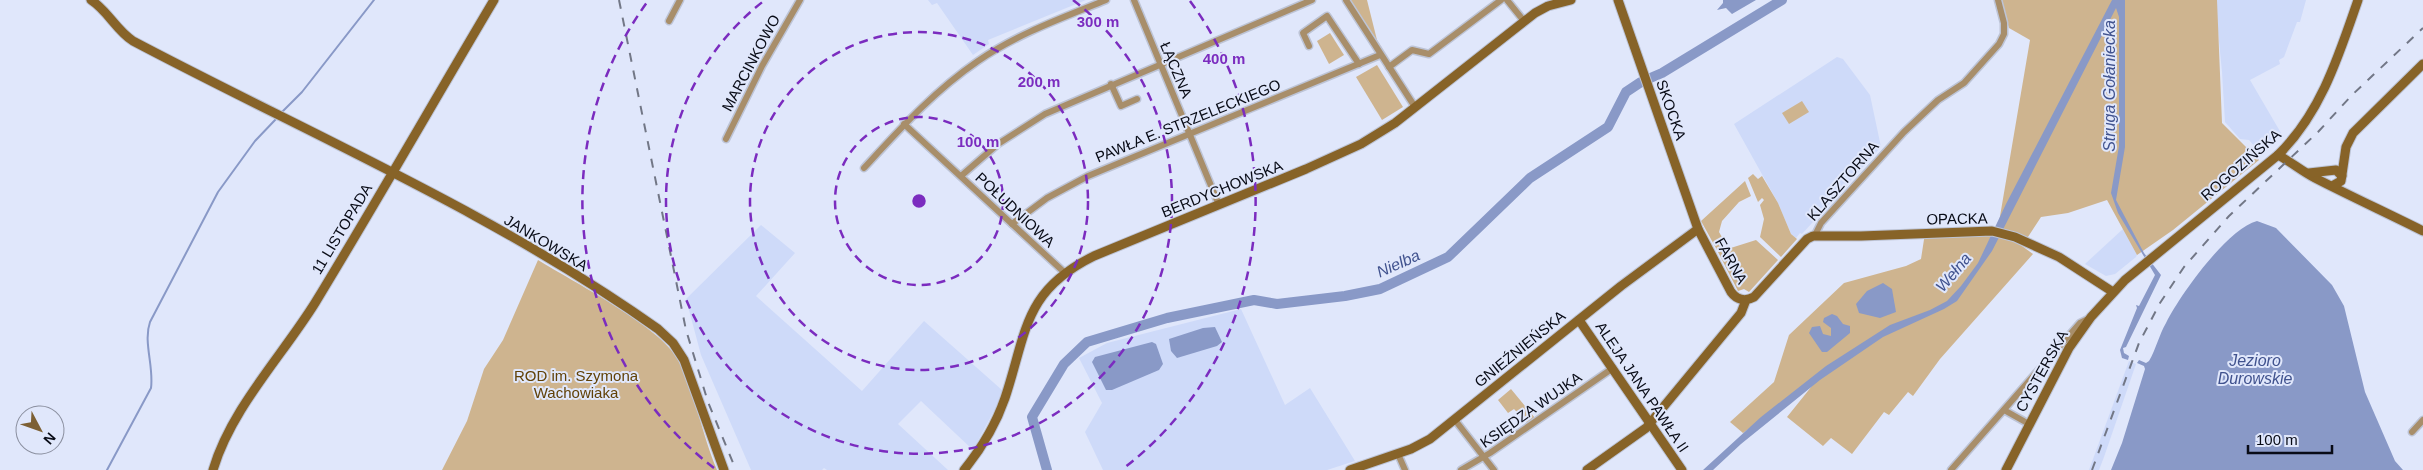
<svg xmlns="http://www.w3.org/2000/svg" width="2423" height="470" font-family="Arial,sans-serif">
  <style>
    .built { fill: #cedaf9 }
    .green { fill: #ceb48f }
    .water { fill: #8999c7 }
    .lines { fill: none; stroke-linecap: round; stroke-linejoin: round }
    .stream { stroke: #8999c7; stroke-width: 2 }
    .river { stroke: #8999c7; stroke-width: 10 }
    .street-casing { stroke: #bdc4d6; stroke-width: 9 }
    .secondary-casing { stroke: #bdc4d6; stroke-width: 11 }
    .street { stroke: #a88e6a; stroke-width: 6 }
    .secondary { stroke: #876328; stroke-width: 9 }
    .rail { stroke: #727786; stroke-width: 2; stroke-dasharray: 9 9; stroke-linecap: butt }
    .ring { fill: none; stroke: #7b2cbf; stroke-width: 2.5; stroke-dasharray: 9 6 }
    .labels { text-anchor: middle; stroke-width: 4; stroke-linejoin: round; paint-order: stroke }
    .street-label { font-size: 15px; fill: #080b16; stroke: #e0e7fb }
    .park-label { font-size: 15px; fill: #614107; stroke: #e0e7fb }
    .water-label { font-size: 16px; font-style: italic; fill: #40528e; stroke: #e0e7fb }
    .centre { fill: #7b2cbf; stroke: #e0e7fb; stroke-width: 2.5 }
    .ring-label { font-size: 15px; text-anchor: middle; font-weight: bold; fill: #7b2cbf; stroke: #e0e7fb; stroke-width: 4; stroke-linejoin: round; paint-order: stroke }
  </style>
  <rect width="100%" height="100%" fill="#e0e7fb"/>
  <g class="built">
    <polygon points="928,0 1086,0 988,40 989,44 973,55 937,3 932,5"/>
    <polygon points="2215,0 2306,0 2300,22 2297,22 2284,57 2279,60 2280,64 2250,80 2281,133 2260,153 2249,140 2240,139 2225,122 2222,72"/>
    <polygon points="1837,57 1843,59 1870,95 1881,147 1802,234 1800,233 1796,238 1791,234 1778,203 1734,124"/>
    <polygon points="761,225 795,253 756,296 862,391 924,321 1002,390 996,407 973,450 921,401 898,424 948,470 827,470 824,468 822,470 751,470 701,355 686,299"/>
    <polygon points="2123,229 2137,255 2136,257 2115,274 2106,276 2085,264"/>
    <polygon points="1241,309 1285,405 1310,388 1355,461 1327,470 1103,470 1085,432 1102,403 1079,358 1107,343"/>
    <polygon points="2129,361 2136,364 2104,457 2099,470 2089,470"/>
  </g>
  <g class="green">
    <polygon points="1350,0 1367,0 1377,40 1392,63"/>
    <polygon points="2000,0 2217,0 2222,123 2259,160 2173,230 2137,255 2107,200 2068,213 2041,217 2022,246 2033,254 1940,359 1913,396 1908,392 1889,415 1884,412 1852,454 1831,438 1823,446 1787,417 1820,376 1743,433 1730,422 1774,382 1789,335 1844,283 1906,266 1921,259 1925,233 1997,234 2030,40 2009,28"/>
    <polygon points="1330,33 1344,55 1329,64 1317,41"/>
    <polygon points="1377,65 1403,107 1382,120 1356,77"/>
    <polygon points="1802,101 1809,112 1789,124 1782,113"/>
    <polygon points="1753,174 1758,179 1762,176 1778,203 1791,234 1797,239 1781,257 1760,237 1764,219 1760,205 1764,200 1762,198 1758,202 1748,178"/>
    <polygon points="1745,181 1751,196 1739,202 1722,221 1719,232 1727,246 1717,250 1701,221"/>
    <polygon points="1756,240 1778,260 1749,292 1744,289 1738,291 1718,252"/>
    <path d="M 538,260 C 572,281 659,326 677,358 C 695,391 702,435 717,470 L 442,470 L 467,421 L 484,369 L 503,340 Z"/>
    <polygon points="1511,389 1535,418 1527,423 1514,409 1508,413 1498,400"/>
  </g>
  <g class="water">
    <polygon points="1723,0 1756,0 1732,14 1726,8 1717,10 1723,3"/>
    <polygon points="2112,0 2125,0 2125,147 2116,200 2144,253 2161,275 2126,347 2123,348 2124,353 2129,356 2128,360 2122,358 2120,350 2137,308 2136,305 2139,306 2155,275 2118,213 2111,193 2119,146 2119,17 2116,8 1992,251 1957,301 1944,309 1883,337 1820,380 1741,444 1713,470 1703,470 1761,417 1826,366 1890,325 1930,310 1947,301 1961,286 1978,263 2006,204"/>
    <path d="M 2257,221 L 2276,228 L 2332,285 L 2344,306 L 2365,392 L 2395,461 L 2403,470 L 2111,470 L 2122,443 L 2145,369 L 2144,366 L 2137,363 L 2139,360 L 2146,363 L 2149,361 C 2156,349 2159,335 2166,323 C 2180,295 2227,229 2257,221 Z"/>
    <polygon points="1883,283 1892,289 1896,312 1880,318 1859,313 1856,304 1867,291"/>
    <polygon points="1832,314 1837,316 1843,324 1850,326 1850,333 1827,352 1822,352 1809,333 1812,327 1820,326 1823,334 1831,336 1831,328 1823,322 1824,318"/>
    <polygon points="1215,327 1222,342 1217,346 1177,358 1171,351 1169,339 1203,328"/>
    <polygon points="1152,342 1156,344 1163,364 1159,370 1112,390 1106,390 1092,362 1095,357"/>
  </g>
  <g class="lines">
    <g class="stream">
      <polyline points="282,112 302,92 374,0"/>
      <path d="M 107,470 L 151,388 C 154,366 143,342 150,322 L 218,192 L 255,141 L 276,119"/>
    </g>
    <polyline class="river" points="1047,470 1032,417 1064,364 1087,342 1167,318 1254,300 1277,304 1345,296 1380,289 1448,257 1530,178 1608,127 1626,92 1641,82 1662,73 1782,0"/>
    <g class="street-casing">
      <g id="street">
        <polyline points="1134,0 1219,205"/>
        <polyline points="1346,0 1415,107"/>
        <polyline points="1507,0 1524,21"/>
        <polyline points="669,21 680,0"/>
        <polyline points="1309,46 1303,33 1327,16 1359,64"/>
        <polyline points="1389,67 1412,50 1429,54 1501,0"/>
        <polyline points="1111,84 1121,106 1137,99"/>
        <polyline points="904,124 1065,273"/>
        <polyline points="726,139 762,66 800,0"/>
        <path d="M 864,168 C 900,129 934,91 978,61 C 1017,34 1062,18 1106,0"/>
        <polyline points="961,176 998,144 1045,114 1312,0"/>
        <polyline points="1012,224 1047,198 1088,176 1380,55"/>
        <polyline points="1815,235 1821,223 1904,132 1938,100 1964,83 1999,44 2004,34 2004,23 1998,0"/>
        <polyline points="2004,410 2029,424"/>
        <polyline points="1455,420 1494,470"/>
        <polyline points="2412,432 2423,420"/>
        <polyline points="1398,454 1405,470"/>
        <polyline points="1461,470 1490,453 1613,368"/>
        <polyline points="1951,470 2080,323 2088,319"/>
      </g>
    </g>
    <g class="secondary-casing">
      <g id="secondary">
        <path d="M 91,0 C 108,11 116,30 133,41 C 309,134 495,213 658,329 L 673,343 L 684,360 L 724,470"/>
        <path d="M 1618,0 L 1698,229 L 1731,292 C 1737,300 1745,302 1754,297 L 1807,239 L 1813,236 L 1861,236 L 1992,231 L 2015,237 L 2059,257 L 2113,292"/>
        <path d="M 2278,155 C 2291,162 2303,172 2315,178 C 2350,196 2387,213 2423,231"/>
        <polyline points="2309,173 2336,170 2342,176"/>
        <polyline points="2334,185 2341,181 2346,147 2353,133 2423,64"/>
        <polyline points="1579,320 1682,470"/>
        <path d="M 213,470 C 231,409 282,356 315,303 C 376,203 434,101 494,0"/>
        <path d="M 964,470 C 981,449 996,424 1005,398 C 1027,332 1023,291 1094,256 L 1306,169 L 1361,144 L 1395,123 L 1535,13 L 1548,6 L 1571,0"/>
        <polyline points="1350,470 1411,449 1430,439 1621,286 1698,229"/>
        <polyline points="1587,470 1646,428 1741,313 1746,300"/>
        <path d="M 2006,470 L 2069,348 L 2091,317 L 2125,280 L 2278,155 C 2321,113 2339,55 2358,0"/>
      </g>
    </g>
    <use href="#street" class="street"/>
    <use href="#secondary" class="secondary"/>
    <g class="rail">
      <polyline points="619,0 686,330 708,402 736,470"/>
      <polyline points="2092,470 2139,343 2160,303 2184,267 2229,216 2318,132 2352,95 2423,28"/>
    </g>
  </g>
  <g class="ring">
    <circle cx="919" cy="201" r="84"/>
    <circle cx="919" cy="201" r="169"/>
    <path d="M1073 0A253 253 0 1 1 765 0"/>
    <path d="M714 468A337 337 0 0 1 648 1M1190 1A337 337 0 0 1 1124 468"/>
  </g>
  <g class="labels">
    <g class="street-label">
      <text transform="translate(751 63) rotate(-62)" y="5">MARCINKOWO</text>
      <text transform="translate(1176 70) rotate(67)" y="5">ŁĄCZNA</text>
      <text transform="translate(1671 110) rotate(71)" y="5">SKOCKA</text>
      <text transform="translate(1188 121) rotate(-22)" y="5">PAWŁA E. STRZELECKIEGO</text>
      <text transform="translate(2241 165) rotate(-41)" y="5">ROGOZIŃSKA</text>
      <text transform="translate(1843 181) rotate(-49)" y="5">KLASZTORNA</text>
      <text transform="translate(1222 189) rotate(-22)" y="5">BERDYCHOWSKA</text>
      <text transform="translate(1015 210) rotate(43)" y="5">POŁUDNIOWA</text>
      <text transform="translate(1957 219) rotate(-1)" y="5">OPACKA</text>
      <text transform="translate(342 229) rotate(-59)" y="5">11 LISTOPADA</text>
      <text transform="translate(546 243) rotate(31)" y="5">JANKOWSKA</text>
      <text transform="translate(1731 261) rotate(61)" y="5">FARNA</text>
      <text transform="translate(1520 349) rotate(-39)" y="5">GNIEŹNIEŃSKA</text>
      <text transform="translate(2042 371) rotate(-61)" y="5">CYSTERSKA</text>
      <text transform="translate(1642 387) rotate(56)" y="5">ALEJA JANA PAWŁA II</text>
      <text transform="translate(1531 410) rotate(-35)" y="5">KSIĘDZA WUJKA</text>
    </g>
    <g class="park-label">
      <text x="576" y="381">ROD im. Szymona<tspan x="576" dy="17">Wachowiaka</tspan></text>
    </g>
    <g class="water-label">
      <text transform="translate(2109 86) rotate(-90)" y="6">Struga Gołaniecka</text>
      <text transform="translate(1398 263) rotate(-24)" y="6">Nielba</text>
      <text transform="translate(1953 272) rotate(-50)" y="6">Wełna</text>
      <text x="2255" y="366">Jezioro<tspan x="2255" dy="18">Durowskie</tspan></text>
    </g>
  </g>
  <circle cx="919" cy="201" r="8" class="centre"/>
  <g class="ring-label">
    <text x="1098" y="27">300 m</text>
    <text x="1224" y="64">400 m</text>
    <text x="1039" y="87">200 m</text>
    <text x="978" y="147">100 m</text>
  </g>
  <g transform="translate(40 430) rotate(131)"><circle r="24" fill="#e0e7fb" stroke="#8a8f9f"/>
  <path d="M0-4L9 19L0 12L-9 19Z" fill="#7d6034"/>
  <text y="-8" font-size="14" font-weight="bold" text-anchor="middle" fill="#080b16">N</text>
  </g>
  <path d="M2248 445v8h84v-8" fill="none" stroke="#080b16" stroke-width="2.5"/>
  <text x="2256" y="445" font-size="15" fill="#080b16" stroke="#e0e7fb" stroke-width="4" paint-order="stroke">100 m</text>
</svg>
